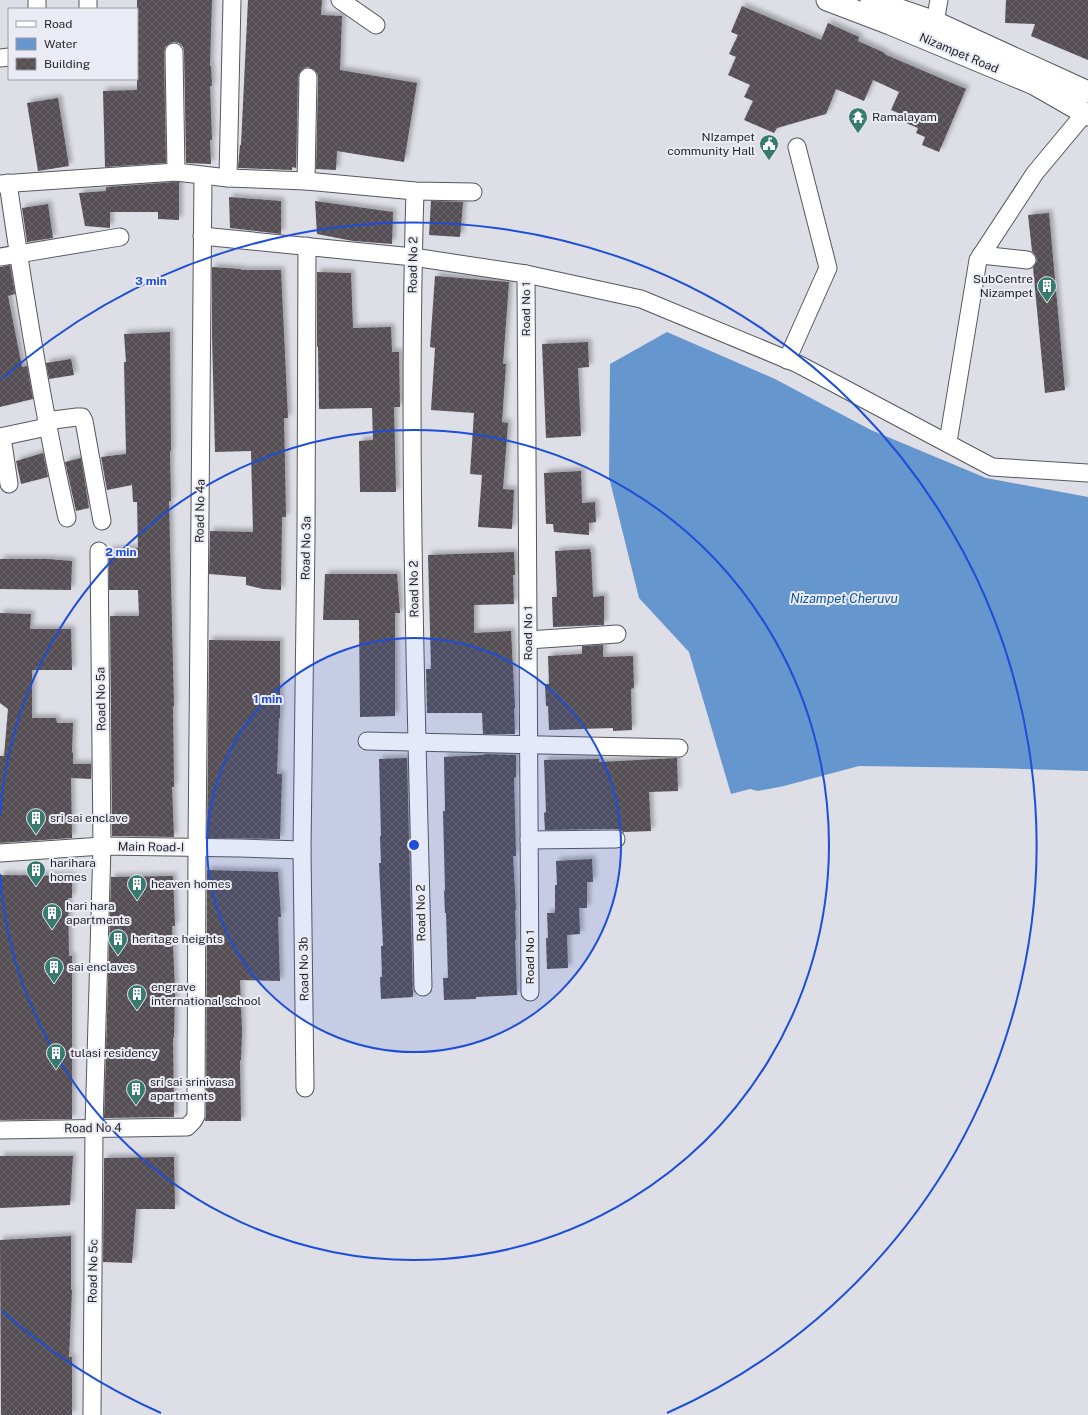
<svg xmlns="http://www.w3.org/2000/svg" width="1088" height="1415" font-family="'Public Sans',sans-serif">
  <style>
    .water { fill: #6596ce }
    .building { fill: url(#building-cross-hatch); filter: url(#shadow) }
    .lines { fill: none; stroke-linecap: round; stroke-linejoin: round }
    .minor-casing { stroke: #56575e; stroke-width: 19 }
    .major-casing { stroke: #56575e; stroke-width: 23 }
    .minor { stroke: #fff; stroke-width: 17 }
    .major { stroke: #fff; stroke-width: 21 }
    .ring { fill: none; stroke: #1d4ed8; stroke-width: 2 }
    .labels { text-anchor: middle; stroke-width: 4; stroke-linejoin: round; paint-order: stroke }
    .street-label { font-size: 12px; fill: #262629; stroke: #eaebf4 }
    .poi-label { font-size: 12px; fill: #262629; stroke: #eaebf4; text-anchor: start }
    .water-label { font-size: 13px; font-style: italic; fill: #0d5699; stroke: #eaebf4 }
    .centre { fill: #1d4ed8; stroke: #eaebf4; stroke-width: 2 }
    .ring-label { font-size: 12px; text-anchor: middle; font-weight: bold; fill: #1d4ed8; stroke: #eaebf4; stroke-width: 4; stroke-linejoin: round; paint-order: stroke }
  </style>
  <defs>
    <pattern id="building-cross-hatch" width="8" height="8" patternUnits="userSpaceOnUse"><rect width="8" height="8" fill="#554f54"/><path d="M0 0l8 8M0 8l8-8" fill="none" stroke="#6a6569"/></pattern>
    <filter id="shadow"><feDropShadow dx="3.5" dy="-3.5" stdDeviation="2" flood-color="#0004"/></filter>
  </defs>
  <rect width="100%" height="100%" fill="#dddee6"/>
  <polygon class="water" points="667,332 775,379 871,430 986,478 1088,497 1088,771 991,768 859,766 784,786 758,791 750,789 731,794 689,652 639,598 609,477 610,364"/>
  <g class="building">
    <polygon points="137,0 212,0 210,66 211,66 212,86 210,86 212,140 210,140 211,164 186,163 184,52 183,47 179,43 173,42 169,44 165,47 164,52 166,163 105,167 103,91 137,90"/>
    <polygon points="248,0 322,0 321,15 342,16 340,70 417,83 404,162 337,151 336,170 316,169 318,77 317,73 313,69 308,67 304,68 300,72 298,77 296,168 292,167 292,170 238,168 240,145 241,145"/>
    <polygon points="1006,0 1088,0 1088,60 1031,36 1035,24 1005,23"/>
    <polygon points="742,6 821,40 828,23 859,37 858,41 885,53 884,54 966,89 939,152 922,145 925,137 916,133 918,128 906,123 908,117 891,110 899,92 873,80 864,101 836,89 826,114 777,128 774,133 744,120 753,101 744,97 750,85 728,75 736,57 729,54 738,35 731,32"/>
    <polygon points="58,98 69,166 38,171 27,103"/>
    <polygon points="176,182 179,182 179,220 158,219 158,212 110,212 110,228 85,226 79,193 106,191 106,187"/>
    <polygon points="229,197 281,201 281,234 230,228"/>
    <polygon points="315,201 393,212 392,244 353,241 317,234"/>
    <polygon points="431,201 463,202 460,237 429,235"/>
    <polygon points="48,204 53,238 27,242 22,208"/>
    <polygon points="1049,213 1065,390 1045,393 1033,268 1037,261 1036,256 1032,251 1028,215"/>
    <polygon points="10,265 15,294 8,296 22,367 27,366 33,399 0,407 0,267"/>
    <polygon points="212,267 241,269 241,270 281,270 288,418 284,418 286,517 282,517 281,590 263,589 246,585 246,577 209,574 210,531 253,532 251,451 215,452 212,337"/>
    <polygon points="317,272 351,273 353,328 391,327 392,352 399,352 400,407 394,407 396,492 360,492 359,441 373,440 372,408 319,409 318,347 317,347"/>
    <polygon points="435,276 509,282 503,364 506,364 502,422 508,423 503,489 514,490 512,529 478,527 482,475 470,474 474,413 431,410 435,348 430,347"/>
    <polygon points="170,332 171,451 170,451 171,501 169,501 174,706 173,706 174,787 172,787 174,837 112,836 110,616 139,616 138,590 109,590 109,550 138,548 137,502 133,502 132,485 107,490 101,457 126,454 124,362 126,362 124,334"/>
    <polygon points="588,342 589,367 578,368 581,436 546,438 542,344"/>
    <polygon points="71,359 74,375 49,379 46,363"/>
    <polygon points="43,453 48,477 21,484 16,461"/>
    <polygon points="81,458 89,508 76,511 65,462"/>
    <polygon points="581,471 582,503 595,502 596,522 589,523 589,535 554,532 553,524 546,524 544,473"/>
    <polygon points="590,549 590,552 591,552 593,597 604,596 604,625 553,627 552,597 557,597 555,551"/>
    <polygon points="514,552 515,575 513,575 514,604 474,605 474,633 511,631 515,708 514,708 515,734 483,734 482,713 427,713 426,669 431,669 428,555"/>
    <polygon points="0,559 48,559 72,561 71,590 0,589"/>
    <polygon points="325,574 397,574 400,613 395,613 395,716 360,717 359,620 323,620"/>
    <polygon points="0,613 31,614 30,629 71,629 72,670 32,670 32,718 56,718 57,723 73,723 72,752 73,753 73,764 91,764 91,779 71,778 72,838 0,843 0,756 4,756 8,709 0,703"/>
    <polygon points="209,640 280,641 280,718 279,718 277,774 282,774 280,839 207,838"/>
    <polygon points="603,645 603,657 633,656 634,688 631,689 632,730 613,731 613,728 549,730 548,706 546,706 545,684 549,684 548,656 582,654 582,646"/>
    <polygon points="484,754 516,755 516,777 514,778 516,856 513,856 516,910 515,910 516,940 515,940 517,995 476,997 476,999 444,1000 443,978 448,978 446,913 445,913 444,891 445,890 443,811 445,811 444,757 484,755"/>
    <polygon points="407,758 413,997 381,999 380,977 382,977 381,946 383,946 379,863 381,863 380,836 381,836 379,759"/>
    <polygon points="677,758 678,791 649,792 651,831 624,832 624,833 621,830 616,829 545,830 544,813 546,812 544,760 599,759 599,762"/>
    <polygon points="592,859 593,882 587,882 587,908 579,908 580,934 567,935 568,968 547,969 546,938 548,938 547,913 555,913 555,885 557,885 556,861"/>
    <polygon points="207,870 278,872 281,917 278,917 280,981 240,980 242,1031 241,1060 240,1060 241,1121 205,1121 206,1116"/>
    <polygon points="0,875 72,876 72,898 68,898 69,956 72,956 72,1119 0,1120"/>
    <polygon points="173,876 175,926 172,926 175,989 174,1038 173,1038 174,1117 104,1118 111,877"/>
    <polygon points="0,1156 73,1156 70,1205 0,1208"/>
    <polygon points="174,1157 175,1209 136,1209 132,1263 103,1262 104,1158"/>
    <polygon points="71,1236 71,1290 72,1290 69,1357 72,1357 72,1415 1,1415 0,1240"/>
  </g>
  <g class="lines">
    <g class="minor-casing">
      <g id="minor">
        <polyline points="37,0 37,9"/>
        <polyline points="88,0 88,9"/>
        <polyline points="340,0 376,25"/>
        <polyline points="935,22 939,0"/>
        <polyline points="174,52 176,172"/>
        <polyline points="0,58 9,57"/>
        <polyline points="228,178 232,0"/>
        <polyline points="306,181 308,77"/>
        <path d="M 8,183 C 24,295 42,407 67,518"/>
        <polyline points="0,184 176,172 228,178 306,181 415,191 473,192"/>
        <path d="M 415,191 C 407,456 417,722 423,987"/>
        <polyline points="202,236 413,257 526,274 641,299 798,364 992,467 1088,473"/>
        <polyline points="981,255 1027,260"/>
        <polyline points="0,257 120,237"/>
        <polyline points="526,274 530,992"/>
        <polyline points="787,360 828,268 797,147"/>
        <polyline points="46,421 77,417 82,417 84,421 102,521"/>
        <polyline points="949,436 978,260 1035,173 1085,113"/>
        <polyline points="0,437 47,427"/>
        <polyline points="2,437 9,484"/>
        <polyline points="528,640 617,634"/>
        <polyline points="367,741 679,748"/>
        <polyline points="529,840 616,839"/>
        <polyline points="0,853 102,846 239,848 302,850"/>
        <polyline points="305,1088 302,850 306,538 307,246"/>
        <polyline points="0,1130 187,1127 193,1121 196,1116 197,847 203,176"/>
        <polyline points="92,1415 94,1127 102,846 99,551"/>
      </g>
    </g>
    <g class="major-casing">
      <g id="major">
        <polyline points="827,0 890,24 1034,84 1088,115"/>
        <polyline points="871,0 935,22 1088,92"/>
      </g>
    </g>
    <use href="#minor" class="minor"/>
    <use href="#major" class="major"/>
  </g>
  <circle cx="414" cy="845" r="207" fill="#1d4ed8" fill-opacity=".12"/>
  <g class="ring">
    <circle cx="414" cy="845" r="207"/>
    <path d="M0 816A415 415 0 1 1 0 874"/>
    <path d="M161 1413A622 622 0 0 1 2 1311M2 379A622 622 0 1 1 667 1413"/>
  </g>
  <defs>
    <g id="temple-pin" transform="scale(1)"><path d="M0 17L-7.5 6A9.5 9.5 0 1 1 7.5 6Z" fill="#367b6e" stroke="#eaebf4"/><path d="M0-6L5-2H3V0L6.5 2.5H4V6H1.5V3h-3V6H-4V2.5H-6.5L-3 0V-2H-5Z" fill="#fff"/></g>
    <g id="civic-pin" transform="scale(1)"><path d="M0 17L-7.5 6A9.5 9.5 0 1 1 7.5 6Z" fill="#367b6e" stroke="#eaebf4"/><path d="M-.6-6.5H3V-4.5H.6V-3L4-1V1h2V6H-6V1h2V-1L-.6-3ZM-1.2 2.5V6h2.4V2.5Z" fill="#fff"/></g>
    <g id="building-pin" transform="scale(1)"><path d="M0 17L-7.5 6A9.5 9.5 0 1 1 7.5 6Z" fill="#367b6e" stroke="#eaebf4"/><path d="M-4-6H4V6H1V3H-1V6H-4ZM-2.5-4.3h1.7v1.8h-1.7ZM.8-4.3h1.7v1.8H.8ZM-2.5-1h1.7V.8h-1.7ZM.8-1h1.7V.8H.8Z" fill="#fff"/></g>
  </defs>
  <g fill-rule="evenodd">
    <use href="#temple-pin" x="858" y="117"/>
    <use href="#civic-pin" x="769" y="144"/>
    <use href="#building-pin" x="1047" y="286"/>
    <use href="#building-pin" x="36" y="818"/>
    <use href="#building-pin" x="36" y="870"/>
    <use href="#building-pin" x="137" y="884"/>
    <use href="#building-pin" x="52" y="913"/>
    <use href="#building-pin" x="118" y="939"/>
    <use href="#building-pin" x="54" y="967"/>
    <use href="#building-pin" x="137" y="994"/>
    <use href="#building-pin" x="56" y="1053"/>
    <use href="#building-pin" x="136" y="1089"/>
  </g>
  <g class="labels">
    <g class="street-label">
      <text transform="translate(959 53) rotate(23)" y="4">Nizampet Road</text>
      <text transform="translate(413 265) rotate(-89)" y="4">Road No 2</text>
      <text transform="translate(526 309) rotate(-90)" y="4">Road No 1</text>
      <text transform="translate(200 511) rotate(-89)" y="4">Road No 4a</text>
      <text transform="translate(306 548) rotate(-89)" y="4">Road No 3a</text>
      <text transform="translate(414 589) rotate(-91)" y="4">Road No 2</text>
      <text transform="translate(528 633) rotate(-90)" y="4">Road No 1</text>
      <text transform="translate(101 699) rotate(-91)" y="4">Road No 5a</text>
      <text transform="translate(151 847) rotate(1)" y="4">Main Road-I</text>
      <text transform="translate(421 913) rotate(-91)" y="4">Road No 2</text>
      <text transform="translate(530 957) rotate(-90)" y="4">Road No 1</text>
      <text transform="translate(304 969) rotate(-91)" y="4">Road No 3b</text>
      <text transform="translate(93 1128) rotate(-1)" y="4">Road No 4</text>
      <text transform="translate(93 1271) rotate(-89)" y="4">Road No 5c</text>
    </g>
    <g class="poi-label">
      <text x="872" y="121">Ramalayam</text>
      <text x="755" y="141" text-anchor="end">NIzampet<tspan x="755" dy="14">community Hall</tspan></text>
      <text x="1033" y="283" text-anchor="end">SubCentre<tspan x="1033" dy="14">Nizampet</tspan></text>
      <text x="50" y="822">sri sai enclave</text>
      <text x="50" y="867">harihara<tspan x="50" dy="14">homes</tspan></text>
      <text x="151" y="888">heaven homes</text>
      <text x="66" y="910">hari hara<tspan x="66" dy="14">apartments</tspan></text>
      <text x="132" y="943">heritage heights</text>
      <text x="68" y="971">sai enclaves</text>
      <text x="151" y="991">engrave<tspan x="151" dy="14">international school</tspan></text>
      <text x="70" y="1057">tulasi residency</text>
      <text x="150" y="1086">sri sai srinivasa<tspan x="150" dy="14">apartments</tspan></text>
    </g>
    <g class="water-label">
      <text x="844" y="603">Nizampet Cheruvu</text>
    </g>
  </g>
  <circle cx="414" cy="845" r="6" class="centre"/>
  <g class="ring-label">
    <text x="151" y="285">3 min</text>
    <text x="121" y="556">2 min</text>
    <text x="268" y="703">1 min</text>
  </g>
  <rect x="8" y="8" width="130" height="72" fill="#eaebf4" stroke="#9c9ca3"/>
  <rect x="16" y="21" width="20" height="6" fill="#ffffff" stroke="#9c9ca3"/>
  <text x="44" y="28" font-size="12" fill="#262629">Road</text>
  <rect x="16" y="38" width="20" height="12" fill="#6596ce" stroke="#9c9ca3"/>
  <text x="44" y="48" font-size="12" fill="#262629">Water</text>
  <rect x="16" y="58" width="20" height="12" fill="url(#building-cross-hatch)" stroke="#9c9ca3"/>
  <text x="44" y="68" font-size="12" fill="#262629">Building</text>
</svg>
